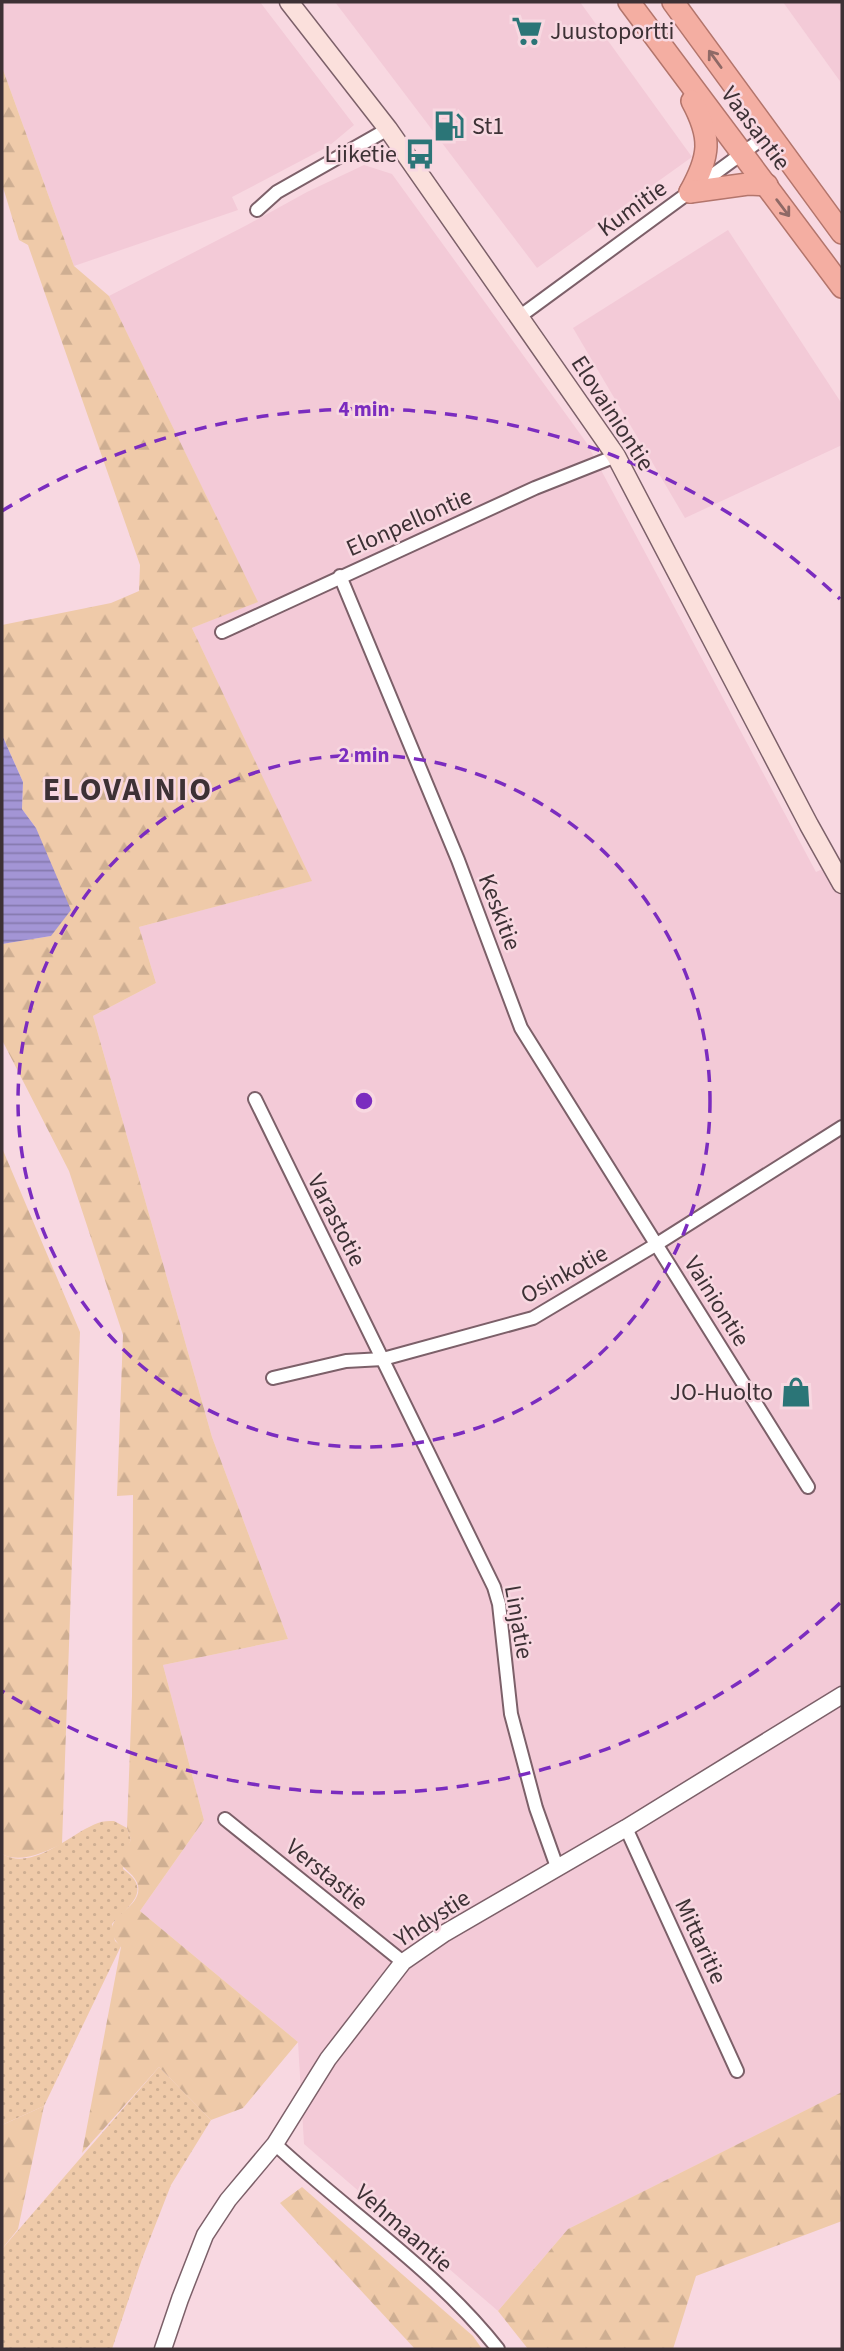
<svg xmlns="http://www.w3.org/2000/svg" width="844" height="2351" font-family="'Source Sans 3',sans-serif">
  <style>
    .built { fill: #f3cad7 }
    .grass { fill: url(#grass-dots) }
    .forest { fill: url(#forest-firs) }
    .water { fill: url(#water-rules) }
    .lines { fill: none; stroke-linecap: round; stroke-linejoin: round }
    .minor-casing { stroke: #7c6069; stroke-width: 16 }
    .tertiary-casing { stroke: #7c6069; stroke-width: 19 }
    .secondary-casing { stroke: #7c6069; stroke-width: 21 }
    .trunk-casing { stroke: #b3756c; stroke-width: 24 }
    .minor { stroke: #fff; stroke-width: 12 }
    .tertiary { stroke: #fff; stroke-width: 16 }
    .secondary { stroke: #fbe0dc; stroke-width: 18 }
    .trunk { stroke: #f4aea2; stroke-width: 21 }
    .oneway { stroke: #8f6966 }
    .ring { fill: none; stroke: #7b2cbf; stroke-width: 3.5; stroke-dasharray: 12 9 }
    .labels { text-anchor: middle; stroke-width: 5; stroke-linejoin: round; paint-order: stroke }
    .poi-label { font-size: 24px; fill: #3d3135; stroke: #f8d8e1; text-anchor: start }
    .street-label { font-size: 24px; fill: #3d3135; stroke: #f8d8e1 }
    .district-label { font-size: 32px; font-weight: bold; letter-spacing: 2px; fill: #3d3135; stroke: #f8d8e1 }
    .centre { fill: #7b2cbf; stroke: #f8d8e1; stroke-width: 3.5 }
    .ring-label { font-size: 21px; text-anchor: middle; font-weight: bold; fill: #7b2cbf; stroke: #f8d8e1; stroke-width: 5; stroke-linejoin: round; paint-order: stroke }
  </style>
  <defs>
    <pattern id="grass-dots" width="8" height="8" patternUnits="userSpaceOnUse" patternTransform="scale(1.75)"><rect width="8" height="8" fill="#efcaa9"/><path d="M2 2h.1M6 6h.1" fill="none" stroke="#ceae92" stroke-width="1.8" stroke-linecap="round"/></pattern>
    <pattern id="forest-firs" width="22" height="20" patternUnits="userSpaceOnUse" patternTransform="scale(1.75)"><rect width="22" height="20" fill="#efcaa9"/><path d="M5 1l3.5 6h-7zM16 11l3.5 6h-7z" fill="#ceae92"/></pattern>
    <pattern id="water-rules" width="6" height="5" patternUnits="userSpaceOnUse" patternTransform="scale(1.75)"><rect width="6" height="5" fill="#a395d5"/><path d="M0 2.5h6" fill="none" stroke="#867aae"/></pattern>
  </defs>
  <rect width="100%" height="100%" fill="#f8d8e1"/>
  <g class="built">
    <polygon points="2,2 260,2 354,125 329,146 232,197 238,210 74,266 2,67"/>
    <polygon points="335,2 580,2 692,157 537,268"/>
    <polygon points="783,2 842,2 842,84"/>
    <polygon points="364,165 392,174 586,442 816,872 842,860 842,2092 568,2229 498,2311 304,2144 298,2042 140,1911 204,1820 163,1665 288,1639 212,1437 93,1016 156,983 139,927 311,881 192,628 257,601 109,296 247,225 307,192"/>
    <polygon points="728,230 842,404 842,445 685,518 573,328"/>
  </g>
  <g class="grass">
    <path d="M 114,1821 L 127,1828 L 131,1840 L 126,1850 L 123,1869 C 153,1890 130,1905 112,1924 L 115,1941 L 121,1946 L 44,2106 L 2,2125 L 2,1854 C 34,1872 70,1833 98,1823 C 103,1821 109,1821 114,1821 Z"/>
    <polygon points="159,2067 211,2120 171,2185 142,2259 112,2349 2,2349 2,2249"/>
  </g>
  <g class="forest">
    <path d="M 2,67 L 74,266 L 109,296 L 258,602 L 192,628 L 312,881 L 139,927 L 156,983 L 93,1016 L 212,1437 L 288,1639 L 163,1665 L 204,1820 L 140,1911 L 298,2042 L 243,2108 L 211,2120 L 159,2067 L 82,2153 L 121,1947 C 92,1916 143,1912 138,1886 C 136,1875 124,1870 118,1860 L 131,1840 L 127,1828 L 132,1696 L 133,1495 L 117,1496 L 123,1335 L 69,1171 L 2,1040 L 2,944 L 51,936 L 36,828 L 22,809 L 23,782 L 2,735 L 2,625 L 111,603 L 139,591 L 140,565 L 28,245 L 19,240 L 2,184 Z"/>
    <path d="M 2,1148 L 80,1332 L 62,1844 C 45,1852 20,1864 2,1854 Z"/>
    <polygon points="842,2092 842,2221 696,2276 673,2349 528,2349 498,2311 568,2229"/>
    <polygon points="44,2106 18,2229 2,2249 2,2125"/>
    <polygon points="302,2187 473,2336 482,2349 415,2349 280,2203"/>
  </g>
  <polygon class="water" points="2,735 23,782 22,809 36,828 71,910 51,936 2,944"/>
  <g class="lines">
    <g class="minor-casing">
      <g id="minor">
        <polyline points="257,210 277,192 388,129"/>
        <polyline points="519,317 770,133"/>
        <polyline points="340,576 458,860 521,1028 808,1487"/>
        <polyline points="222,632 535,488 616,456"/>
        <polyline points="255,1099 494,1587 499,1604 511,1714 536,1808 557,1867"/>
        <polyline points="273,1378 346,1361 383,1359 533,1318 657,1244 842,1127"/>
        <polyline points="225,1819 403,1962"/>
        <polyline points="626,1828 737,2071"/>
        <path d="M 275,2144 C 349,2213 436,2270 498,2349"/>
      </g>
    </g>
    <g class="tertiary-casing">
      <polyline id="tertiary" points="163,2349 180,2299 205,2235 228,2200 275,2144 328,2059 403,1962 445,1933 626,1828 842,1695"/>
    </g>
    <g class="secondary-casing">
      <polyline id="secondary" points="289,2 388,129 616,456 809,825 842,884"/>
    </g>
    <g class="trunk-casing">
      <g id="trunk">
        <polyline points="629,2 842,287"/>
        <polyline points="673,2 842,233"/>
        <path d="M 690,192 C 710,156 712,138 692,101"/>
        <polyline points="690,192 748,184 767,185"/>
      </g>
    </g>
    <use href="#minor" class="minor"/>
    <use href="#tertiary" class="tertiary"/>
    <use href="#secondary" class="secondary"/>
    <use href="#trunk" class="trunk"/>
  </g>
  <defs><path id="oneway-shaft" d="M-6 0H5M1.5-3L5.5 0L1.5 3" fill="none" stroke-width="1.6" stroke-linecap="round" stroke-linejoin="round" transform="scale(1.75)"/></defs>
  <g class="oneway">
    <use href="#oneway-shaft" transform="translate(715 59) rotate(-126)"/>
    <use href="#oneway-shaft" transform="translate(783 208) rotate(53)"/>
  </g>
  <g class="ring">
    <circle cx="364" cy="1101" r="346"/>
    <path d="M840 1603A692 692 0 0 1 2 1691M2 511A692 692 0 0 1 840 599"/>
  </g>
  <defs>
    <g id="supermarket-bare" transform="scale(2.415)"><path d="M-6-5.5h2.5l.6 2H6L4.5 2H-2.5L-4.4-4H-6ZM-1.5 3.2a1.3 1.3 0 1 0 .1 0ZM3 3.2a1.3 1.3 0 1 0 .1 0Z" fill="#2b7577" stroke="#f8d8e1" stroke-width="2.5" paint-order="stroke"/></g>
    <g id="fuel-bare" transform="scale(2.415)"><path d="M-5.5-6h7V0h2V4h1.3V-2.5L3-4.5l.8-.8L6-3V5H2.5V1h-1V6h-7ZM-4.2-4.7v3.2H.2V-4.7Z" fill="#2b7577" stroke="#f8d8e1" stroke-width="2.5" paint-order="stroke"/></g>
    <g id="bus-bare" transform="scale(2.415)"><path d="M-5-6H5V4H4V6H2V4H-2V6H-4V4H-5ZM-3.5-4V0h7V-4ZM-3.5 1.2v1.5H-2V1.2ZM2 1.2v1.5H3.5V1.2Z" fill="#2b7577" stroke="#f8d8e1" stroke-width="2.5" paint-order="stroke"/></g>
    <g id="shop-bare" transform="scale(2.415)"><path d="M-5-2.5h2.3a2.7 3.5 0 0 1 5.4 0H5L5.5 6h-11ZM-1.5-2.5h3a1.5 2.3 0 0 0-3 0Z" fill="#2b7577" stroke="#f8d8e1" stroke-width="2.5" paint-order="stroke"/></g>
  </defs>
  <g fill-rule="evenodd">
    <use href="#supermarket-bare" x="527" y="31"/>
    <use href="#fuel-bare" x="449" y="126"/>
    <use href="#bus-bare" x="420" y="154"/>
    <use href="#shop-bare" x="796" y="1392"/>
  </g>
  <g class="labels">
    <g class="poi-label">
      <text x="550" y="39">Juustoportti</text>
      <text x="472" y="134">St1</text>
      <text x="397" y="162" text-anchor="end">Liiketie</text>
      <text x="773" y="1400" text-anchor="end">JO-Huolto</text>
    </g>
    <g class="street-label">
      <text transform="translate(756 128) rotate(53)" y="8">Vaasantie</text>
      <text transform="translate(632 208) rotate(-36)" y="8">Kumitie</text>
      <text transform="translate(613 413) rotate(57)" y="8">Elovainiontie</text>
      <text transform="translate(409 522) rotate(-24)" y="8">Elonpellontie</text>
      <text transform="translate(500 912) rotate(69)" y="8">Keskitie</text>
      <text transform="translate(337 1220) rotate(63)" y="8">Varastotie</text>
      <text transform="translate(564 1274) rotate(-29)" y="8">Osinkotie</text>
      <text transform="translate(717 1301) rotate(58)" y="8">Vainiontie</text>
      <text transform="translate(519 1622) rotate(80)" y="8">Linjatie</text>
      <text transform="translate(327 1874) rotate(39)" y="8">Verstastie</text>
      <text transform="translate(432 1918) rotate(-33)" y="8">Yhdystie</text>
      <text transform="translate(701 1941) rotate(65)" y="8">Mittaritie</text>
      <text transform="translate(404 2228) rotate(41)" y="8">Vehmaantie</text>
    </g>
    <g class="district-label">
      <text x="128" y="800">ELOVAINIO</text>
    </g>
  </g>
  <circle cx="364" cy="1101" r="10" class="centre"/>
  <g class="ring-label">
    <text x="364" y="416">4 min</text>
    <text x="364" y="762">2 min</text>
  </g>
  <rect width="844" height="2351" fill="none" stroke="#3d3135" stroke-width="7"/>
</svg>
